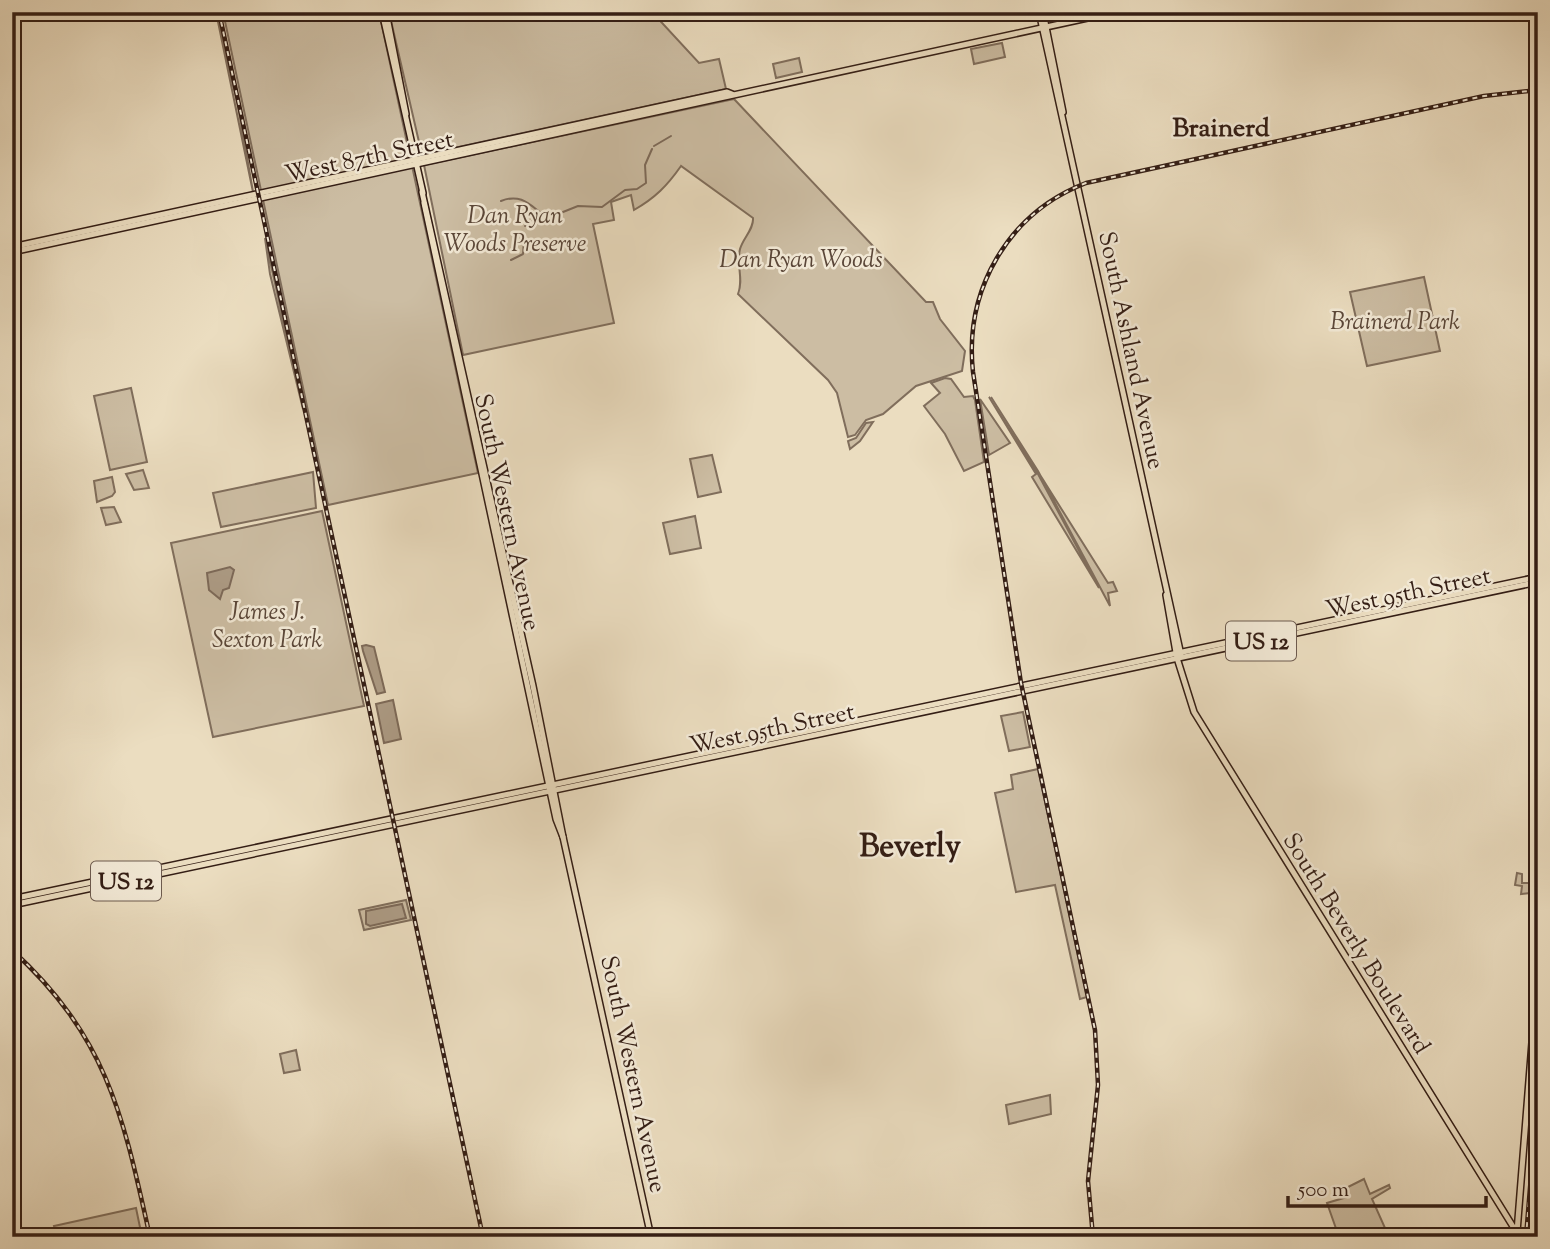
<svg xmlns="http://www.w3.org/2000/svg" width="1550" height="1249" font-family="'Sorts Mill Goudy',serif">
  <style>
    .green { fill: #ccbda3; stroke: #806e5c; stroke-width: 2 }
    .water { fill: #ad9c86; stroke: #7d6a59; stroke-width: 2 }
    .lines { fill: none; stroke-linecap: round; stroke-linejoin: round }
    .stream { stroke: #7d6a59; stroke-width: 2 }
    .major-casing { stroke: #341e15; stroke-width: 8 }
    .major { stroke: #ebddc0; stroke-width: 5 }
    .rail-casing { stroke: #341e15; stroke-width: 4.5 }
    .rail { stroke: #f2e9d6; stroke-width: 2; stroke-dasharray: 5; stroke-linecap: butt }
    .labels { text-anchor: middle; stroke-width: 5; stroke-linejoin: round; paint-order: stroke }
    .shield { fill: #f2e9d6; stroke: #6d5b4f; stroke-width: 2 }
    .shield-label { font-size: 23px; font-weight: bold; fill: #341e15 }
    .street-label { font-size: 24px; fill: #341e15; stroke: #f2e9d6 }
    .park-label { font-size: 24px; font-style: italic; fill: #5a4638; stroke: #f2e9d6 }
    .neighbourhood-label { font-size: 26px; font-weight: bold; fill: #341e15; stroke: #f2e9d6 }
    .district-label { font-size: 32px; font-weight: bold; fill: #341e15; stroke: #f2e9d6 }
  </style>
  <rect width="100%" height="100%" fill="#ebddc0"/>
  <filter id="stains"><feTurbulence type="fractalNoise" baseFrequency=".00286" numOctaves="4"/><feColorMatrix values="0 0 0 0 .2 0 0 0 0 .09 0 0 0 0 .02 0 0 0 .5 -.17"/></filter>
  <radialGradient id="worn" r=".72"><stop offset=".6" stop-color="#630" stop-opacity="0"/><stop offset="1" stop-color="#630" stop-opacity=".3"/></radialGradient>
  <g class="green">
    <polygon points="216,12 238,105 253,192"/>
    <polygon points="223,12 379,12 478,473 328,505"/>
    <polygon points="389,12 652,12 699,63 719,59 726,89 422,155"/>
    <polygon points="1002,43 1005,57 974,64 971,49"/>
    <polygon points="799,58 802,72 776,78 773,64"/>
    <path d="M 734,99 L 926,302 L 933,302 L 940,319 L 965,351 L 962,371 L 916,386 L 883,414 L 866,420 L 855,435 L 848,437 L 837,393 L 828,380 L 738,294 C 744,279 736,265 740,249 C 743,238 754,229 753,218 L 681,166 C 667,186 655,198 634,210 L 631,195 L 611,202 L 614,220 L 593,224 L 614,323 L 463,355 L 424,165 Z"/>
    <polygon points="265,238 303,409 270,274"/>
    <polygon points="1424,277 1440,351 1367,366 1350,292"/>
    <polygon points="945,378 951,379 964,397 973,396 975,400 984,462 964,471 945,434 924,406 940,393 931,383"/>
    <polygon points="131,388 147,462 110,470 94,396"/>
    <polygon points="989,397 1038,474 1099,588 1032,477 1036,474"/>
    <polygon points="991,397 1108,583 1113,582 1117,591 1108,593 1110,606 1038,471"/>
    <polygon points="980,399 1010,443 989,455"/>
    <polygon points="873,422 860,441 850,449 848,441 856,438 866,423"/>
    <polygon points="712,455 721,492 698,497 690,459"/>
    <polygon points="143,470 149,488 134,490 126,474"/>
    <polygon points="313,472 316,508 221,527 213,493"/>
    <polygon points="112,477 115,492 112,496 97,502 94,481"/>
    <polygon points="114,507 121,522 106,525 101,508"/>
    <polygon points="322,511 364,706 213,737 171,543"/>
    <polygon points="695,516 701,548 670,554 663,523"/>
    <polygon points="1023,712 1030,747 1009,751 1001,716"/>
    <polygon points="1038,769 1087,997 1080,999 1055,885 1016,892 995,793 1013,789 1011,775"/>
    <polygon points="1517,873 1522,874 1522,883 1538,883 1538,892 1521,894 1522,886 1515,885"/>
    <polygon points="406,900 411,920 364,930 359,910"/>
    <polygon points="296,1050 300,1070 284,1073 280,1054"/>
    <polygon points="1050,1095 1051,1114 1009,1124 1006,1105"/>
    <polygon points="1364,1179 1370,1194 1389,1185 1390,1188 1372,1199 1389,1237 1339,1237 1327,1203 1347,1197 1344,1189"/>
    <polygon points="136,1208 142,1237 57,1237 54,1226"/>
  </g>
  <g class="water">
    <polygon points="230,567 234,570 229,588 223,590 220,599 209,590 207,573"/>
    <polygon points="366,645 374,647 385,692 377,694 363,651 362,646"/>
    <polygon points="393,700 401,739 384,743 376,704"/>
    <polygon points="402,904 406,918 370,926 366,924 366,911"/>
  </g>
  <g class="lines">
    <g class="stream">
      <polyline points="654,146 671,136"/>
      <path d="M 501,201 C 523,192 532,208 548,218 L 578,206 L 602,207 L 625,190 L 637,189 L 646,183 L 645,165 L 652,149"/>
      <polyline points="525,226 542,214"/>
      <polyline points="511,260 523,254 524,240"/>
    </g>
    <g class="major-casing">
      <g id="major">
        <polyline points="382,12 423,193"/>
        <polyline points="386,12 406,114"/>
        <polyline points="1039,12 1181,655"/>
        <polyline points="1043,12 1063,112"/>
        <polyline points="422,192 533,686 563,837 651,1237"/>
        <polyline points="424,203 556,819 563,837"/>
        <polyline points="12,247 727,92 732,94"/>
        <polyline points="12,252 1115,12"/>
        <polyline points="1166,595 1177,658 1194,712 1517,1233"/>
        <polyline points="12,899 1538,577"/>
        <polyline points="12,905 1538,582"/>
        <polyline points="1517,1232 1538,967"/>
        <polyline points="1520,1237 1538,1233"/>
      </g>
    </g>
    <use href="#major" class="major"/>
    <g class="rail-casing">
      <g id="rail">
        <polyline points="219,12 483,1237"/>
        <path d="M 12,950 C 108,1038 123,1116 150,1237"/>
        <path d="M 1093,1237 L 1088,1181 L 1098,1085 L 1095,1030 L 1021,683 L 973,372 C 964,290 1008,213 1086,183 L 1484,96 L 1538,90"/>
        <polyline points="1526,1237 1538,1090"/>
      </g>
    </g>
    <use href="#rail" class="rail"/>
  </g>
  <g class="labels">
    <g class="shield">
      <rect x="1226" y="621.5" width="70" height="39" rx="5"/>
      <rect x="91" y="861.5" width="70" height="39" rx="5"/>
    </g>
    <g class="shield-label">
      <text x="1261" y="649">US 12</text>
      <text x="126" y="889">US 12</text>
    </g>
    <g class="street-label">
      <text transform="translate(369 156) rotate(-12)" y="8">West 87th Street</text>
      <text transform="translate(1132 350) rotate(78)" y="8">South Ashland Avenue</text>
      <text transform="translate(508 512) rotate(78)" y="8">South Western Avenue</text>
      <text transform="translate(1408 592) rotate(-12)" y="8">West 95th Street</text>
      <text transform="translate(772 728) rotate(-12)" y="8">West 95th Street</text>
      <text transform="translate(1357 943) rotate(58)" y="8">South Beverly Boulevard</text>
      <text transform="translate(634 1074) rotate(78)" y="8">South Western Avenue</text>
    </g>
    <g class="park-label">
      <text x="515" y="223">Dan Ryan<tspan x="515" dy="28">Woods Preserve</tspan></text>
      <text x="801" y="267">Dan Ryan Woods</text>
      <text x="1395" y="329">Brainerd Park</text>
      <text x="267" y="619">James J.<tspan x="267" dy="28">Sexton Park</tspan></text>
    </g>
    <g class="neighbourhood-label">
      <text x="1221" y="136">Brainerd</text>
    </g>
    <g class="district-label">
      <text x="910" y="856">Beverly</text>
    </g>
  </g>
  <rect width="1550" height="1249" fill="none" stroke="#ebddc0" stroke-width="42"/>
  <rect x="14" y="14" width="1522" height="1221" fill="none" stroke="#341e15" stroke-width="3.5"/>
  <rect x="21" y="21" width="1508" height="1207" fill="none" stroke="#341e15" stroke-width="2"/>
  <path d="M1288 1196v10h198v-10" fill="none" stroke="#341e15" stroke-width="3.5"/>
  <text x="1298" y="1196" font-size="21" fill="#341e15" stroke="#f2e9d6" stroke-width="5" paint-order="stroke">500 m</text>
  <rect width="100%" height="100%" filter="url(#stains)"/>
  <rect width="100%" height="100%" fill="url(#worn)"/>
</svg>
